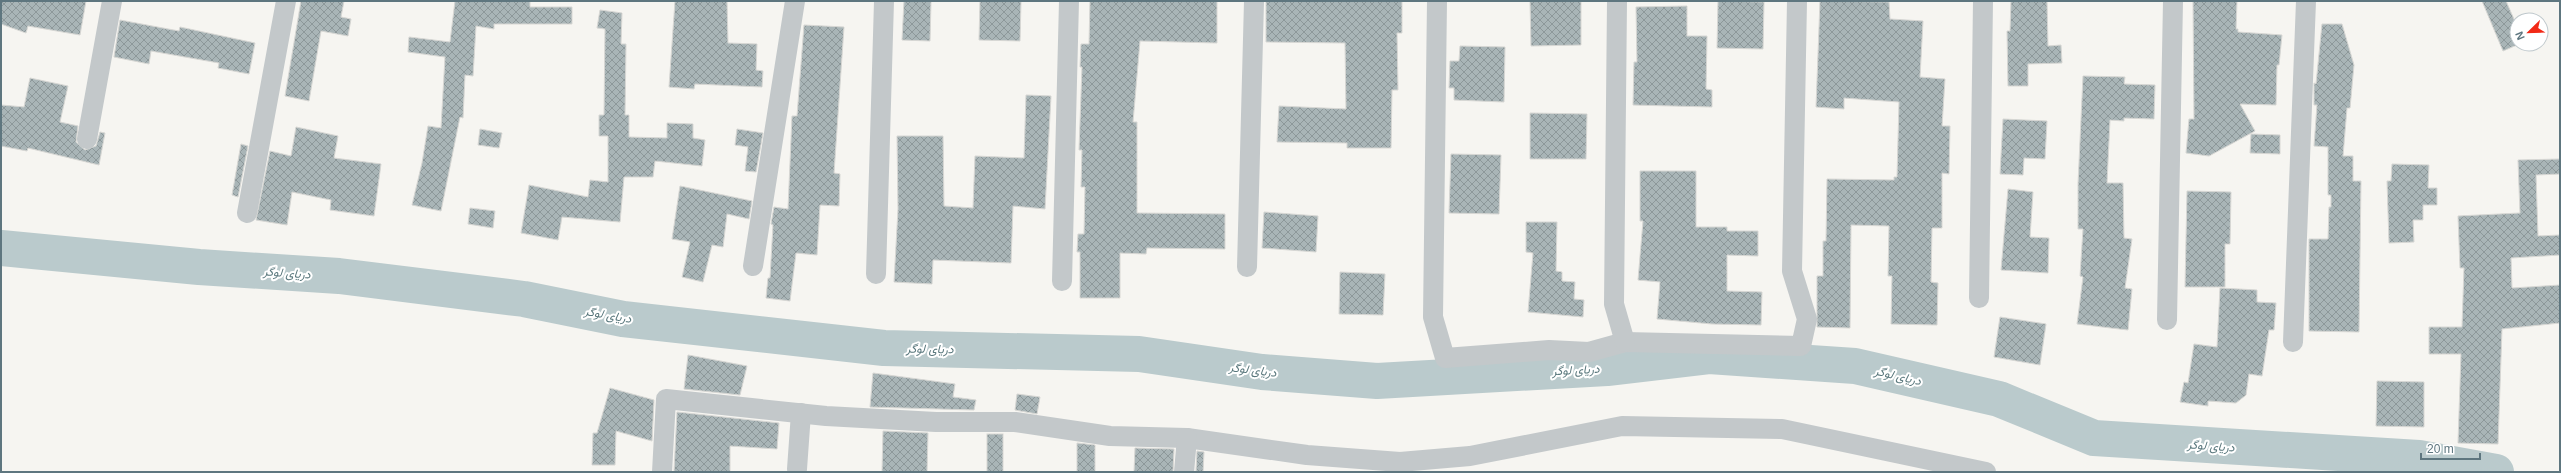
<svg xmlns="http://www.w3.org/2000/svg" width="2561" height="473" font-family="Arial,Vazirmatn,sans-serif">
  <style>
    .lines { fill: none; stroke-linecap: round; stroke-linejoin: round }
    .river { stroke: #bacacc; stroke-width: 36 }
    .building { fill: url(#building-cross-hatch); stroke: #d7d7d4 }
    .minor { stroke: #c3c8ca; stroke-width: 20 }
    .labels { text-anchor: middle; stroke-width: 4; stroke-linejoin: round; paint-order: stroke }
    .water-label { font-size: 12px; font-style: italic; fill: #59777c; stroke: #fff }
  </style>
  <defs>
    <pattern id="building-cross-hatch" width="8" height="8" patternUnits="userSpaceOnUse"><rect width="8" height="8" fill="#a9b5b7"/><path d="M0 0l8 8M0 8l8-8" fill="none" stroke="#8d989a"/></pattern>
  </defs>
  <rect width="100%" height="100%" fill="#f6f5f1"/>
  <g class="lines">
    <polyline class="river" points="1,248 199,267 339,276 524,299 623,319 884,348 1139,354 1262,372 1377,381 1607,368 1709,356 1855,366 1999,399 2094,438 2419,458 2496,472"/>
  </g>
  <g class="building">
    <polygon points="1,1 86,1 80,35 28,26 26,33 1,24"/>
    <polygon points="301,1 344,1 341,17 351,19 348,36 321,31 309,101 285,96"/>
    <polygon points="455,1 530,1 530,7 572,7 572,24 494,24 494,29 476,26 473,76 465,75 463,118 460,117 441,211 412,205 422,163 428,126 441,128 445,57 408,52 409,37 450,42"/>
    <polygon points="675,1 727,1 728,43 757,44 756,70 763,71 762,87 695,84 694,89 669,87"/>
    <polygon points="904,1 931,1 930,41 902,40"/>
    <polygon points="980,1 1021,1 1020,41 979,40"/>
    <polygon points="1090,1 1217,1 1217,43 1140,41 1133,122 1137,122 1137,213 1225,214 1225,249 1147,248 1146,254 1120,253 1120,298 1080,298 1080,252 1077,252 1078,234 1084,234 1085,187 1081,187 1082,150 1079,150 1082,67 1080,67 1081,44 1089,44"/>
    <polygon points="1266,1 1402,1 1402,33 1397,33 1398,90 1392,90 1391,148 1347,148 1347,143 1277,142 1279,106 1346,109 1345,43 1266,42"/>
    <polygon points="1530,1 1581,1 1581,45 1531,46"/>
    <polygon points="1718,1 1764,2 1763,49 1717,48"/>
    <polygon points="1820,1 1889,2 1890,19 1923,21 1920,77 1945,79 1942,126 1950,126 1949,174 1942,173 1942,228 1932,228 1931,282 1938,283 1937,325 1891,324 1892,276 1888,276 1889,226 1851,225 1850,328 1817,327 1817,276 1823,276 1823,241 1826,241 1827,179 1894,180 1894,177 1897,177 1899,102 1844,98 1844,109 1816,107"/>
    <polygon points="2011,1 2047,1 2048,46 2061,45 2062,63 2028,64 2028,86 2008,86 2007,31 2010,31"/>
    <polygon points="2193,1 2237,1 2236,29 2238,29 2238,32 2282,35 2279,65 2277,65 2276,105 2240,104 2255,131 2209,156 2186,153 2189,119 2194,119"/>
    <polygon points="2482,1 2506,1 2517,26 2517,45 2503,51"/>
    <polygon points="1687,6 1687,36 1707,36 1706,89 1712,90 1712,107 1633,105 1634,62 1637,62 1636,7"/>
    <polygon points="600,10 622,13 621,44 626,44 625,115 629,115 629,137 667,138 667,123 693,124 693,138 705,140 702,166 655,161 653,177 624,177 620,222 562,217 558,240 521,233 529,185 588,197 590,180 608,182 608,136 599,136 599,115 604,115 605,29 597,28"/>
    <polygon points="120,20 179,31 180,27 255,43 249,74 218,68 219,63 151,51 149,64 114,57"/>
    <polygon points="2322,24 2342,24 2354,65 2350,108 2347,108 2343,156 2353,156 2353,181 2361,181 2359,332 2309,331 2309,239 2328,239 2329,207 2331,207 2331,195 2328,195 2328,147 2314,146 2317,105 2314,105 2314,83 2316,84"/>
    <polygon points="804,25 844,27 834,173 840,174 839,206 820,205 817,255 796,253 790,301 766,298 768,278 770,278 773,225 771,224 774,207 788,209 792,116 797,116"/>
    <polygon points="1460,46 1505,47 1504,102 1454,100 1454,88 1449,88 1450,61 1459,61"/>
    <polygon points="2083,76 2125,77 2124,84 2155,85 2154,119 2124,118 2124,121 2110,120 2107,183 2123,183 2124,238 2132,239 2125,288 2132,289 2128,330 2077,324 2083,277 2080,276 2083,229 2078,229 2078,184"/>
    <polygon points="30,78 68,86 60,122 78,126 76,142 85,150 96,146 100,132 105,133 99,165 28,148 27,151 1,146 1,105 24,107"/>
    <polygon points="1026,95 1051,96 1045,209 1013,206 1011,263 933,260 932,284 894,282 898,209 897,136 943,136 944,206 973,208 975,156 1024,158"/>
    <polygon points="1530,113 1587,114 1586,159 1530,159"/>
    <polygon points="2003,119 2047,121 2045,159 2024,158 2023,175 2000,174"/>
    <polygon points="296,127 338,136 334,158 381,164 374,216 330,210 331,200 292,192 287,225 256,220 270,151 291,156"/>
    <polygon points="480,129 502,133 499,148 478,145"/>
    <polygon points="737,129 763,133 756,172 745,171 748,147 735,145"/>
    <polygon points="2251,134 2280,135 2280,154 2250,153"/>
    <polygon points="241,144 248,146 238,197 232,195"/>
    <polygon points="1451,154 1501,155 1499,214 1449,213"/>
    <polygon points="2560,159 2560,174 2536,175 2538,236 2560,235 2560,255 2511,258 2512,288 2560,285 2560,323 2502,329 2498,444 2458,443 2461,354 2429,354 2429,327 2462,327 2464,268 2460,268 2458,216 2520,213 2518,160"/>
    <polygon points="2392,164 2429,165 2428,188 2437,188 2437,205 2423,205 2423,220 2413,220 2414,242 2389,243 2387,181 2391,181"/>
    <polygon points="1640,171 1696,171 1696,227 1727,227 1727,231 1758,231 1758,256 1727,255 1727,291 1762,292 1761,325 1712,324 1657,319 1660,282 1638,280 1643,221 1640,221"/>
    <polygon points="680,186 752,201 749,219 727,214 723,247 712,245 703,282 682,277 690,242 672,239"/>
    <polygon points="2008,189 2033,192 2030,237 2049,238 2048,273 2001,270"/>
    <polygon points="2187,191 2231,192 2230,244 2225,244 2225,287 2185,287"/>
    <polygon points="470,208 495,211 493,228 468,224"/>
    <polygon points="1264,212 1318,216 1316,252 1262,248"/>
    <polygon points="1526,222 1557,222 1556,271 1562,272 1562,281 1575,282 1574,299 1584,300 1583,317 1528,312 1533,253 1526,252"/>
    <polygon points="1340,272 1385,274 1383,315 1339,314"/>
    <polygon points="2220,288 2257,290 2257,302 2276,303 2274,330 2269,330 2262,376 2249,374 2246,395 2236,403 2208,401 2208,406 2180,402 2184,382 2188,383 2194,344 2217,347"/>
    <polygon points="2000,317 2046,324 2040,365 1994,357"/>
    <polygon points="688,355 747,366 740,395 684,389"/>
    <polygon points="873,373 955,384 953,397 976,400 974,410 870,407"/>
    <polygon points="2377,381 2424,382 2424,427 2376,426"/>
    <polygon points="610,388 654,400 652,441 616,431 615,465 592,465 593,433 597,433"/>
    <polygon points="1017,394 1040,397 1037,414 1015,410"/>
    <polygon points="677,412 779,423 777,449 730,446 730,472 674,472"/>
    <polygon points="883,431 928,433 927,472 882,472"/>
    <rect x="987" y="434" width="16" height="38"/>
    <polygon points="1077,443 1095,445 1095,472 1077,472"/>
    <polygon points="1135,448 1174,449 1173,472 1134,472"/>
    <polygon points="1197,451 1204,452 1203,472 1196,472"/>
  </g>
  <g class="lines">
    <g class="minor">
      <polyline points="1437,1 1433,317 1445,358 1549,350 1589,352 1625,342 1801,346 1807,319 1792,271 1797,1"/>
      <polyline points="1617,1 1614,304 1625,342"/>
      <polyline points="87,139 112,1"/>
      <polyline points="247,213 286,1"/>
      <polyline points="753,266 795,1"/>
      <polyline points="1247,267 1254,1"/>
      <polyline points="876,274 884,1"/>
      <polyline points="1062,281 1069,1"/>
      <polyline points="1979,298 1983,1"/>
      <polyline points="2167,320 2173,1"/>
      <polyline points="2293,342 2306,1"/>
      <polyline points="797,469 801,413"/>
      <polyline points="662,472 666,399 826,416 936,422 1015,422 1110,436 1187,438 1307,455 1400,462 1470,456 1622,426 1782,429 1986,472"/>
      <polyline points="1184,472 1187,438"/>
    </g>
  </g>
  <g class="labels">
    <g class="water-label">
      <text transform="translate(287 273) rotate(4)" y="4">دریای لوگر</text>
      <text transform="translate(608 315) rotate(10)" y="4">دریای لوگر</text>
      <text transform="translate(930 349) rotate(1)" y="4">دریای لوگر</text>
      <text transform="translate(1253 370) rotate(7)" y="4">دریای لوگر</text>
      <text transform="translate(1576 370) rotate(-3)" y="4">دریای لوگر</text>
      <text transform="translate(1898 376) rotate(13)" y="4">دریای لوگر</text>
      <text transform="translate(2211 446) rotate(4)" y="4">دریای لوگر</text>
    </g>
  </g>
  <rect width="2561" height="473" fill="none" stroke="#5e767f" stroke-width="4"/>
  <g transform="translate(2529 32) rotate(247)"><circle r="19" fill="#ffffff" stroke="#bfc8cc"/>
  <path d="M0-3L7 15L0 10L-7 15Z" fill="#f22916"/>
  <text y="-6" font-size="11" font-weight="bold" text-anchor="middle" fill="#5e767f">N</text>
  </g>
  <path d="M2421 453v6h59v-6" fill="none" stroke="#5e767f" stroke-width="2"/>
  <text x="2427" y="453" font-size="12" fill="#5e767f" stroke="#ffffff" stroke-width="3" paint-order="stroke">20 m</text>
</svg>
